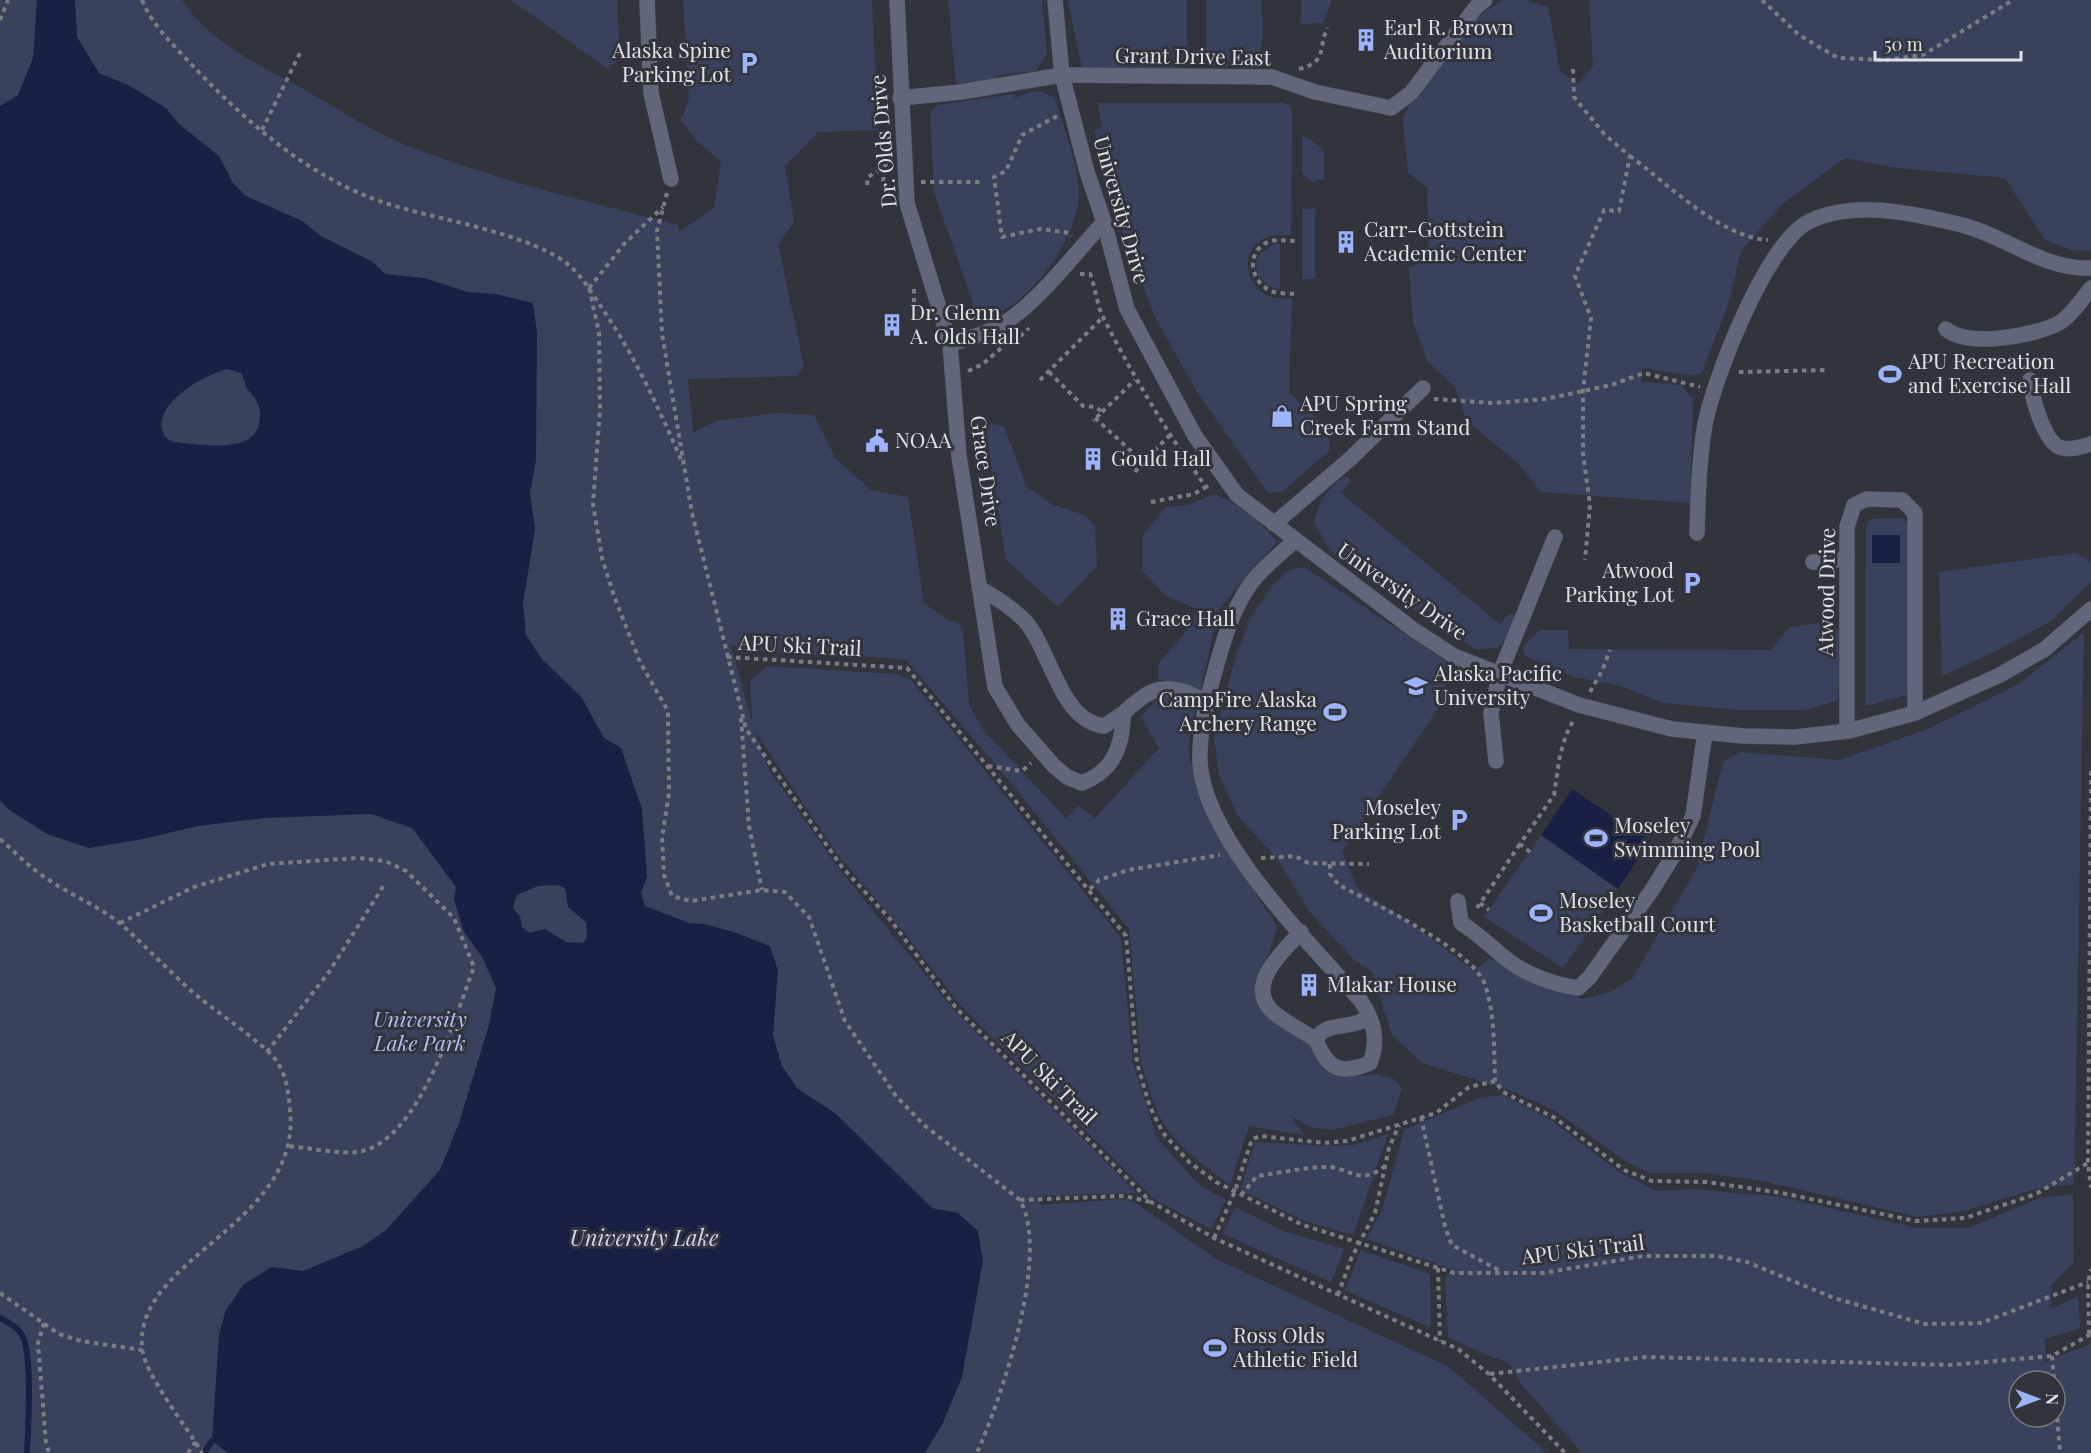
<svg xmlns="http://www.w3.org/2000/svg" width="2091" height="1453" font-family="'Playfair Display',serif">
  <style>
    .green { fill: #39425c; fill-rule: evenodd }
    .water { fill: #182044; fill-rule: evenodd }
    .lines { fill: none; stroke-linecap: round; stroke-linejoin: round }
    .stream { stroke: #182044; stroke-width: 6 }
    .minor-casing { stroke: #4e5057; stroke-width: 16 }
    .path { stroke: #7b7d83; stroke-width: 4; stroke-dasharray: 4.5 4.5; stroke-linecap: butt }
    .minor { stroke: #61677a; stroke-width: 15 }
    .labels { text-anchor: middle; stroke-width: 6; stroke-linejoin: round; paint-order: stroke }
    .poi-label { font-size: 21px; fill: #dfe1e6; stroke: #32343c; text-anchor: start }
    .street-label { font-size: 21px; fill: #dfe1e6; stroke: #32343c }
    .park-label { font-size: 21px; font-style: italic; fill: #b0c1f6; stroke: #32343c }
    .water-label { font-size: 22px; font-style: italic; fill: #ced7f3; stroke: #32343c }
  </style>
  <rect width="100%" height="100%" fill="#32343c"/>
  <g class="green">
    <path d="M 0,0 L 182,0 C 209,41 256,64 298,86 C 332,105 370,131 406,145 C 494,180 587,201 678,225 L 679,232 L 714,208 L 721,162 L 697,141 L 681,120 L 689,99 L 683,0 L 872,0 L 878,130 L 818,132 L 785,166 L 794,222 L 778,244 L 804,366 L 797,376 L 688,379 L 693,433 L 716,421 L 778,413 L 814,415 L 836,459 L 871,490 L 908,497 L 924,603 L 946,619 L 959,623 L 963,630 L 969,705 L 984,731 L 1066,818 L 1079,806 L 1095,818 L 1159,748 L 1141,717 C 1164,689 1163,694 1197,703 C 1195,717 1188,734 1189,748 C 1190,796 1250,885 1277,926 L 1259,988 L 1336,1072 L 1356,1076 L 1376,1074 L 1394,1079 L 1402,1089 L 1393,1115 L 1332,1130 L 1310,1127 L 1290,1115 L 1304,1135 L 1249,1126 L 1230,1185 C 1208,1168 1184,1152 1167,1129 C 1154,1111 1148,1083 1141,1063 L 1129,929 L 1007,778 L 906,660 C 849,652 787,660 731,645 L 752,723 L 750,682 L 767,666 L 897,674 L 911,680 L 1121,938 L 1133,1064 L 1157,1138 L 1199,1185 L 1226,1200 L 1211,1229 L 1154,1199 L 960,1005 L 903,931 L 837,854 L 755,731 L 769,770 L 840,870 L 954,1010 L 1137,1193 L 1036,1196 L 1041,1205 L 1121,1199 L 1134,1202 L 1218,1260 L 1449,1367 L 1547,1453 L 0,1453 Z"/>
    <polygon points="511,0 617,0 620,56 608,69"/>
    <polygon points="948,0 1042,0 1047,54 1036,71 998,75 994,80 961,85 956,83"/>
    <polygon points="1068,0 1187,0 1187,53 1178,67 1162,72 1082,68"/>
    <path d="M 1206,0 L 1261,0 C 1262,17 1268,58 1248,65 C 1237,69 1218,66 1206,66 Z"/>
    <polygon points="1301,0 1332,0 1323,23 1301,24"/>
    <polygon points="1502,0 1525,0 1548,7 1560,71 1578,84 1593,66 1589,0 2091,0 2091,251 2072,250 2045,240 2005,178 1890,167 1845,158 1783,203 1741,251 1729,301 1702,373 1695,376 1642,368 1641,382 1681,385 1693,399 1690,503 1541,492 1520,465 1466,420 1455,387 1428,362 1413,323 1409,267 1429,259 1427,187 1408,173 1403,118 1409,105 1472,21"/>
    <path d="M 1032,91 L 1043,92 L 1055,98 C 1062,123 1081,173 1079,198 C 1074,248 1016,326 961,323 L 960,315 L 974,306 L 934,192 L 930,113 L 937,105 L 1013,94 L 1015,98 Z"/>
    <path d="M 1098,103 L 1283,103 L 1289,105 L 1292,110 L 1291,235 C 1280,235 1268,234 1259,242 C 1239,257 1247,287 1269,296 C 1275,299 1285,298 1292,299 L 1289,392 C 1304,408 1335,427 1329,451 L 1282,492 L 1268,493 L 1197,392 L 1156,319 L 1117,218 L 1094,130 L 1102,128 Z"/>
    <polygon points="1302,136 1312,140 1324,151 1324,180 1315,180 1315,184 1302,173"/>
    <polygon points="1315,208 1315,279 1302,279 1302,209"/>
    <path d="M 1274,244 L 1280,244 L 1280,289 C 1265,289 1251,271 1258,257 C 1261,251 1269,248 1274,244 Z"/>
    <polygon points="985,423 1004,426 1026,486 1051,504 1085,515 1095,526 1097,566 1058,607 1006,560"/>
    <path d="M 1344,477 L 1349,478 L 1350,482 L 1341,493 L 1501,625 L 1506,616 L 1514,614 C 1516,627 1506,638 1498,648 L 1475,649 L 1411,608 L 1331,551 L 1314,523 C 1318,501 1326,490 1344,477 Z"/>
    <path d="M 1213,494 C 1240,504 1258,519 1277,542 L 1245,577 L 1218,611 L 1200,692 L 1158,679 L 1158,664 L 1194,622 L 1195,608 L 1166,596 L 1142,571 L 1143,535 L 1166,507 L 1189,505 Z"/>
    <polygon points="1904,518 1908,526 1907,695 1865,706 1866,525 1871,519"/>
    <polygon points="2076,553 2091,562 2091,582 2051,621 1994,652 1942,676 1939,572"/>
    <polygon points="1304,567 1453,666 1437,710 1342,851 1357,888 1399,915 1475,971 1489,958 1544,985 1583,999 1610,992 1632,979 1697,868 1723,762 1740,752 1839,760 1928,729 2019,684 2084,632 2074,1184 2031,1190 1965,1211 1918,1217 1767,1182 1706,1173 1650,1173 1627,1162 1552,1109 1506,1089 1422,1063 1392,1035 1372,972 1353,959 1309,911 1276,857 1237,815 1219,774 1214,738 1237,652 1250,619 1272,586 1289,570"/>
    <polygon points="1826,622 1839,630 1838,700 1805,710 1737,710 1663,703 1620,686 1574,677 1525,656 1523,647 1540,630 1568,630 1569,649 1771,650 1790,627"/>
    <polygon points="1541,835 1618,889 1563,968 1484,917"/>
    <path d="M 1503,1095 L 1551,1120 L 1619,1172 L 1656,1191 L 1692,1189 L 1782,1197 L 1917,1228 L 1968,1228 L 2040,1198 L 2073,1194 L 2074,1262 L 2051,1286 L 2051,1309 L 2078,1296 L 2080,1328 L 2045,1339 L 2045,1362 L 2091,1344 L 2091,1453 L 1582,1453 L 1522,1385 L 1508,1362 L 1491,1357 L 1448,1337 L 1445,1279 L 1451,1269 L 1366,1239 L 1383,1208 L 1404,1130 L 1479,1098 ZM 2019,1381 L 2055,1381 L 2055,1417 L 2019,1417 Z"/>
    <polygon points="1388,1134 1353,1235 1305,1221 1240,1190 1255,1142 1328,1146 1353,1145"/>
    <polygon points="1235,1207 1284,1231 1344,1249 1331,1282 1223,1234"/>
    <polygon points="1361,1250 1430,1274 1431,1328 1345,1290"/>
  </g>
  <g class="water">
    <path d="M 37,0 L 75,0 L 77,37 L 99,73 L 128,85 L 166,108 L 179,124 L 219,156 L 233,183 L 246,196 L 302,221 L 321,236 L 373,262 L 385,274 L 424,278 L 468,292 L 496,294 L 533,303 L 537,333 L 536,460 L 530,493 L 535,529 L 523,604 L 526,635 L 541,658 L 582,698 L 604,738 L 621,748 L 642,809 L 647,877 L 641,893 L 645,906 L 689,923 L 704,924 L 734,932 L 770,946 L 778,971 L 773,1035 L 782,1066 L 798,1089 L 835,1113 L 932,1208 L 958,1213 L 978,1231 L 983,1261 L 962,1377 L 942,1425 L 925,1453 L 228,1453 L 212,1441 L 219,1334 L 226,1310 L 244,1284 L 272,1267 L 303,1271 L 363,1246 L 386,1230 L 440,1170 L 459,1123 L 489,1025 L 496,988 L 482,957 L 464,932 L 454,899 L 456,887 L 412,828 L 371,814 L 265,818 L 198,826 L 143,839 L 89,848 L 47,834 L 8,809 L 0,800 L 0,106 L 18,95 L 33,58 ZM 227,369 L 241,373 C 245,378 244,384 248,390 C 258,401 262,408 259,424 C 253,455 196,444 173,442 C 167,439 163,436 162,429 C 156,401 205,375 227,369 ZM 538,886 L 558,885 L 565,888 L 568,907 L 586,922 L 587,937 L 583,943 L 566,942 L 545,929 L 530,933 L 522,927 L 520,916 L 513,908 L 517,895 Z"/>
    <rect x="1872" y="535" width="28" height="28"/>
    <polygon points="1572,789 1650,841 1618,889 1541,835"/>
  </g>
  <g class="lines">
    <g class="stream">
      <path d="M 0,1318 C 8,1322 17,1327 22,1335 C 33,1353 28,1430 27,1453"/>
      <polyline points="204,1453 212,1441"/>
    </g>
    <g class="minor-casing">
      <g id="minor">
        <polyline points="647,0 651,93 671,179"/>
        <polyline points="897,0 907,203 950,344"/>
        <polyline points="1055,0 1062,75 1087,172 1104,222 1127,309 1195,436 1237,495 1414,630 1454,656 1579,705 1672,729 1743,736 1795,737 1849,731 1915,713 2000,675 2045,649 2091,609"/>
        <polyline points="900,98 961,92 1062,75 1272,77 1315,92 1391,108 1411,93 1476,7 1485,0"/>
        <path d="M 1104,222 C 1075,253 1042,298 1006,322 C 989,333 970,338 950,344 L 959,456 L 995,687 L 1018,725 L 1054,766 L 1067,777 L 1082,783 C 1107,773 1118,757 1122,731 C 1123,725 1122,717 1125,712 C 1128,708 1135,703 1139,700 C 1161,681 1183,689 1207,702"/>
        <path d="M 1946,329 C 1968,348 2035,336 2059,323 C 2072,315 2082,299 2091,288"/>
        <path d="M 2030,380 C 2032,397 2044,444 2062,448 C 2072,450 2081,447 2091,444"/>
        <polyline points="1274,524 1350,459 1423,388"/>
        <path d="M 1697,533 C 1698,497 1699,460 1705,424 C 1714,378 1767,241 1810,221 C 1855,200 1912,213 1958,224 C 2003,234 2042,270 2091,268"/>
        <path d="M 1294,541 C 1280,555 1260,569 1249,586 C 1230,614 1222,646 1213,678 C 1205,706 1199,734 1200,763 C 1205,841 1311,944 1361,1001 C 1374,1021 1379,1040 1370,1063 C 1341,1075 1328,1070 1316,1040 C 1324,1020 1354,1031 1369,1016"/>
        <polyline points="1813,562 1847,559"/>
        <path d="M 981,589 C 997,598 1013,608 1026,622 C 1051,651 1060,721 1104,726 L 1124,713"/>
        <polyline points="1847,731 1847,527 1854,505 1867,499 1902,500 1915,513 1915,713"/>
        <polyline points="1496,761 1491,713 1500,673 1555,537"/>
        <path d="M 1458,901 L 1461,923 C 1479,934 1492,948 1509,961 C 1527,975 1556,985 1578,988 L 1589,978 L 1652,890 L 1675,853 L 1693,816 L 1705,732"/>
        <path d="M 1301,932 C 1283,951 1245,985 1272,1011 C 1285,1023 1302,1030 1316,1040"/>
      </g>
    </g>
    <g class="path">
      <path d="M 142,0 C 152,25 171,42 188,61 C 243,119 307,177 385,203 C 433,219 537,234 572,268 C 585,280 594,297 604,311 C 637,360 660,411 683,464"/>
      <polyline points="1762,0 1799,35 1838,58 1887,60 1923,55 2013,0"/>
      <polyline points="0,20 8,0"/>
      <path d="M 1299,69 C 1330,62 1317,44 1328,28"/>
      <polyline points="1573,69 1574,97 1605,135 1630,156 1619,211 1604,210 1575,276 1591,318 1583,391 1583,454 1590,505 1585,560"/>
      <polyline points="1057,116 1022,135 1006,171 994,177 1002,237 1040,229 1070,233 1071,236"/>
      <polyline points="262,130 301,51"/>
      <path d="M 1630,156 C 1668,184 1720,237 1768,240"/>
      <polyline points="884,168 883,187 890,196"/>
      <polyline points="921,182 980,182"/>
      <polyline points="867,185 868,177 884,167 889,160"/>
      <polyline points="667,193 657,231 662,334 692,513 746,729 842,867 889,918 956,1008 1151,1202 1214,1238 1458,1349 1489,1374 1565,1453"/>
      <path d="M 1080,274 L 1090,274 C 1093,277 1097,306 1103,317 C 1133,376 1167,433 1206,487 L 1209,485"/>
      <path d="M 589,288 L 599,332 L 600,409 L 593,504 L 602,558 L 614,596 L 640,662 L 668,711 L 669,793 L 662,838 L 664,875 L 672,896 L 691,901 L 762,890 L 785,892 L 809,917 L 845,1021 L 896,1096 L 924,1125 L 1020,1200 C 1051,1255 1001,1398 977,1453"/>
      <polyline points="589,288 625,243 663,207"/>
      <polyline points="914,289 914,301 920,323"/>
      <path d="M 1294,294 C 1287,293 1278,294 1271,291 C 1249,281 1245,249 1271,241 C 1278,239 1287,241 1295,241"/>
      <path d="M 968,371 C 988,363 988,358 1003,347 C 1013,340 1021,337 1029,328"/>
      <polyline points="1049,372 1083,406 1096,407 1102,412 1093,421"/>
      <polyline points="1739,372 1828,370"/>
      <polyline points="1040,380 1103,317"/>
      <polyline points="1434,399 1492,403 1546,399 1611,385 1644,373 1700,387"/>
      <polyline points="1102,412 1135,380"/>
      <polyline points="1095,418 1143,462 1170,435"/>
      <polyline points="1135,472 1143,462"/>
      <polyline points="1151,502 1194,494 1206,487"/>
      <polyline points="727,657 907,668 1126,936 1137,1063 1150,1107 1163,1133 1189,1162 1216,1182 1303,1225 1454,1273 1543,1273 1643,1256 1717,1256 1747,1262 1834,1298 1925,1324 1981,1323 2088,1282"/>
      <polyline points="1590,692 1602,671 1610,650"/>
      <polyline points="741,718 749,826 762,890"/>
      <polyline points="988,766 1022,771 1031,763"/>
      <polyline points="2091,771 2088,1163 2091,1188"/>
      <path d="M 0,839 C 16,853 31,869 49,880 C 72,896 101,907 122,925 C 149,949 173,976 201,999 C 220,1014 261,1042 275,1059 C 287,1075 288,1091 290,1110 C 302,1225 134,1257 142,1348 C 144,1374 188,1428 202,1453"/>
      <polyline points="1530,852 1520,844 1554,795 1560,755 1566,735 1574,719"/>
      <polyline points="1261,858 1295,856 1308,863 1369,864"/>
      <path d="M 1330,864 L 1330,874 L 1339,885 C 1372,903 1474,950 1485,985 C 1495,1014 1494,1051 1495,1081"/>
      <polyline points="1090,889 1099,880 1128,870 1220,855"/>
      <polyline points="1480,903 1489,910"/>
      <polyline points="1477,908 1520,844"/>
      <path d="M 120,923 L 194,887 L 268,864 L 357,858 L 385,861 L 406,871 L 454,918 L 474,967 C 455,1016 419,1144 357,1152 C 338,1154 308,1148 288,1146"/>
      <polyline points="267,1052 329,972 384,885"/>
      <polyline points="1421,1117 1445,1227 1452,1245 1502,1272"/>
      <path d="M 1241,1195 L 1257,1176 C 1279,1173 1301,1168 1323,1167 C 1349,1165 1358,1188 1385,1166"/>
      <polyline points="1020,1200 1124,1196 1151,1202"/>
      <polyline points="1214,1238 1235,1191 1252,1139 1261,1136 1324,1143 1347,1141 1436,1113 1469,1087 1495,1081 1503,1092 1555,1118 1624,1170 1652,1181 1707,1182 1782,1193 1916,1221 1965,1218 2036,1194 2088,1163"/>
      <polyline points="1438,1268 1440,1341"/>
      <polyline points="0,1293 59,1334 81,1341 142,1350"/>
      <polyline points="1338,1295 1351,1259 1375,1213 1389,1148 1399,1125"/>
      <polyline points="44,1323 38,1343 46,1443 49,1453"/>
      <polyline points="2089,1334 2088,1282 2091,1269"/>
      <polyline points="2052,1356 2054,1381"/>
      <polyline points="1490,1374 1646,1357 1949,1365 2052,1356 2091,1334"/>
      <polyline points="2055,1391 2060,1453"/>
      <polyline points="188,1453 196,1441"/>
    </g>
    <use href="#minor" class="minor"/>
  </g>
  <defs>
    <g id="building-bare" transform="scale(1.8)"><path d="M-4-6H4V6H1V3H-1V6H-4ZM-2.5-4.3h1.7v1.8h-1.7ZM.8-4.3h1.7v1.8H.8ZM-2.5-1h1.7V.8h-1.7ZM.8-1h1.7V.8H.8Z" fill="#9db4fd" stroke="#32343c" stroke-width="2.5" paint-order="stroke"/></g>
    <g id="parking-bare" transform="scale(1.8)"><path d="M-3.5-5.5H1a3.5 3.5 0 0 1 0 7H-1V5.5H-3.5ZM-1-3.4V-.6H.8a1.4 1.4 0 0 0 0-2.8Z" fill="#9db4fd" stroke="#32343c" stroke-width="2.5" paint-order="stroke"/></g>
    <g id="stadium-bare" transform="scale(1.8)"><path d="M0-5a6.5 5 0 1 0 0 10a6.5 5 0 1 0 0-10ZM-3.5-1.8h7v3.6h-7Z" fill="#9db4fd" stroke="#32343c" stroke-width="2.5" paint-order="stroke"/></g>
    <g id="shop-bare" transform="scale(1.8)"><path d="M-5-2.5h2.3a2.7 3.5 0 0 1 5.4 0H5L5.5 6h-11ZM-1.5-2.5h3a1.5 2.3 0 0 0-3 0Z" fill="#9db4fd" stroke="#32343c" stroke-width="2.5" paint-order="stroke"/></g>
    <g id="civic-bare" transform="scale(1.8)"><path d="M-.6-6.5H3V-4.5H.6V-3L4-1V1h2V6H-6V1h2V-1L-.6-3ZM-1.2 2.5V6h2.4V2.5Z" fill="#9db4fd" stroke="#32343c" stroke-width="2.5" paint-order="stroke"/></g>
    <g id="university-bare" transform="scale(1.8)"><path d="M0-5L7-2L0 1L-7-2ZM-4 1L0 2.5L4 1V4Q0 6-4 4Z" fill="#9db4fd" stroke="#32343c" stroke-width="2.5" paint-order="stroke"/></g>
  </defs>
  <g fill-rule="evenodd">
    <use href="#building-bare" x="1366" y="40"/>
    <use href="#parking-bare" x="749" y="63"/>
    <use href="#building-bare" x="1346" y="242"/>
    <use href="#building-bare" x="892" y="325"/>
    <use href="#stadium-bare" x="1890" y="374"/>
    <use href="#shop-bare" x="1282" y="416"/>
    <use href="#civic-bare" x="877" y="441"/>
    <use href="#building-bare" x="1093" y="459"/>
    <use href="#parking-bare" x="1692" y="583"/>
    <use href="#building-bare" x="1118" y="619"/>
    <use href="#university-bare" x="1416" y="686"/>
    <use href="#stadium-bare" x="1335" y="712"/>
    <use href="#parking-bare" x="1459" y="820"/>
    <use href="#stadium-bare" x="1596" y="838"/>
    <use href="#stadium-bare" x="1541" y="913"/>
    <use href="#building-bare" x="1309" y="985"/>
    <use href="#stadium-bare" x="1215" y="1348"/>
  </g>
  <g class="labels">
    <g class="poi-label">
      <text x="1384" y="35">Earl R. Brown<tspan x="1384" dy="24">Auditorium</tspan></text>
      <text x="731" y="58" text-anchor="end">Alaska Spine<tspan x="731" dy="24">Parking Lot</tspan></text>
      <text x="1364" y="237">Carr-Gottstein<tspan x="1364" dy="24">Academic Center</tspan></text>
      <text x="910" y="320">Dr. Glenn<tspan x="910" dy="24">A. Olds Hall</tspan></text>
      <text x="1908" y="369">APU Recreation<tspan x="1908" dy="24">and Exercise Hall</tspan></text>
      <text x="1300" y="411">APU Spring<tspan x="1300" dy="24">Creek Farm Stand</tspan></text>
      <text x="895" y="448">NOAA</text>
      <text x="1111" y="466">Gould Hall</text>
      <text x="1674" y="578" text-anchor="end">Atwood<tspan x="1674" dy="24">Parking Lot</tspan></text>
      <text x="1136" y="626">Grace Hall</text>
      <text x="1434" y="681">Alaska Pacific<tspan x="1434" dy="24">University</tspan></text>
      <text x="1317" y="707" text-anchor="end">CampFire Alaska<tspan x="1317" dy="24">Archery Range</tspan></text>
      <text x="1441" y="815" text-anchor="end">Moseley<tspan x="1441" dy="24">Parking Lot</tspan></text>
      <text x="1614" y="833">Moseley<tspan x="1614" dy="24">Swimming Pool</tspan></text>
      <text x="1559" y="908">Moseley<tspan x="1559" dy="24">Basketball Court</tspan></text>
      <text x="1327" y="992">Mlakar House</text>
      <text x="1233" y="1343">Ross Olds<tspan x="1233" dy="24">Athletic Field</tspan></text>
    </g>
    <g class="street-label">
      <text transform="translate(1193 57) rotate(1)" y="7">Grant Drive East</text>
      <text transform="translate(884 141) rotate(-95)" y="7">Dr. Olds Drive</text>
      <text transform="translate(1121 210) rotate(74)" y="7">University Drive</text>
      <text transform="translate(985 471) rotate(82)" y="7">Grace Drive</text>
      <text transform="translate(1402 592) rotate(35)" y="7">University Drive</text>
      <text transform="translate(1827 592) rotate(-89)" y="7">Atwood Drive</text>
      <text transform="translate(800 646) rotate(3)" y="7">APU Ski Trail</text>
      <text transform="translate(1049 1078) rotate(45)" y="7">APU Ski Trail</text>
      <text transform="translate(1583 1250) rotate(-7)" y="7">APU Ski Trail</text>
    </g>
    <g class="park-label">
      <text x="420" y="1027">University<tspan x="420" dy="24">Lake Park</tspan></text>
    </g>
    <g class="water-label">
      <text x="644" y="1246">University Lake</text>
    </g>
  </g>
  <g transform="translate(2037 1399) rotate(90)"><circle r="28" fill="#32343c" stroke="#777980" stroke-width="1.5"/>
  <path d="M0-4.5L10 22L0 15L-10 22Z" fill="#9db4fd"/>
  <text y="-9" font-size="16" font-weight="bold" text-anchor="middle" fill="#dfe1e6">N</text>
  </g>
  <path d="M1875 51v9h146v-9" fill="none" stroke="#dfe1e6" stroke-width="3"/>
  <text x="1884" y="51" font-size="18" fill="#dfe1e6" stroke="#32343c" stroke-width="4.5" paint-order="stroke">50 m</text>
</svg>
